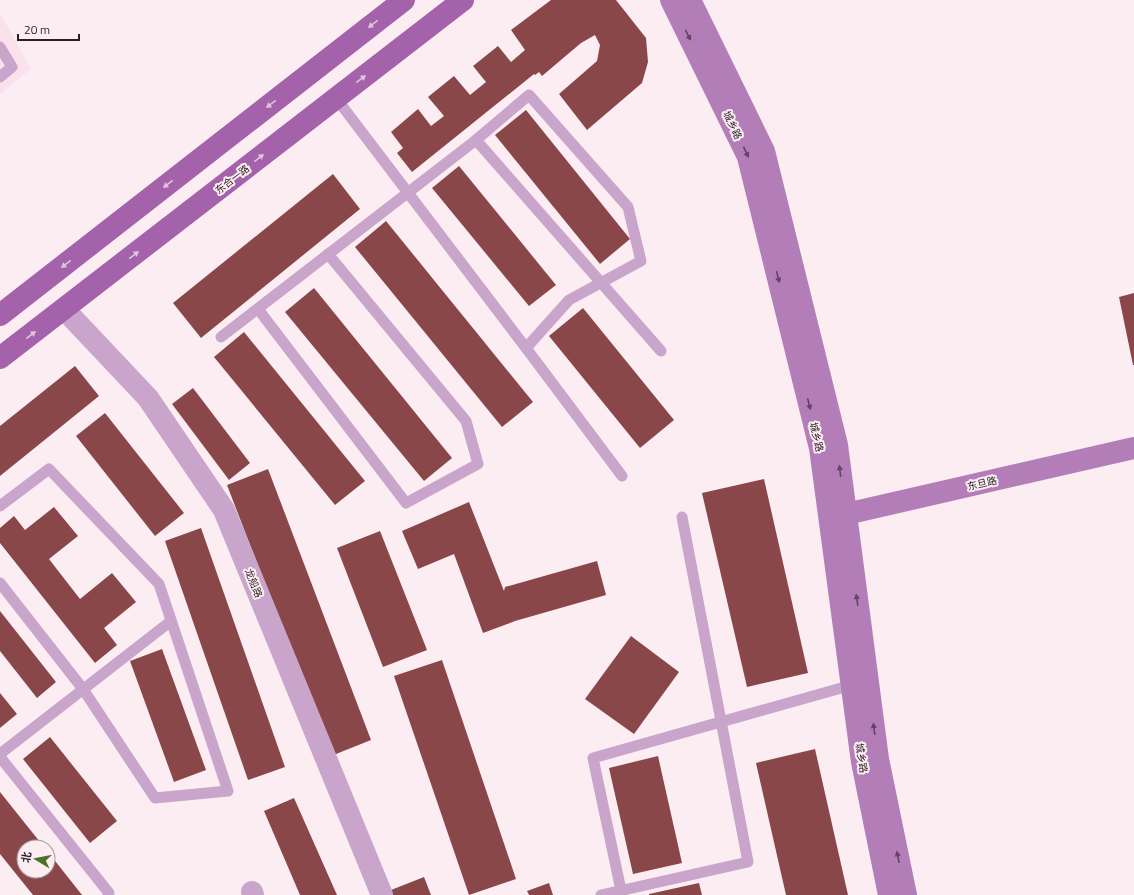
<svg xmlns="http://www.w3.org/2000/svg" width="1134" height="895" font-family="'Titillium Web','Noto Sans SC',sans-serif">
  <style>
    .built { fill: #fbe1eb }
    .building { fill: #8a4749 }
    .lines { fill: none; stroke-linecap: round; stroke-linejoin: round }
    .lane { stroke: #c9a5cc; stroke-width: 11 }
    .street { stroke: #c9a5cc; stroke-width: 22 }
    .secondary { stroke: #b37eb8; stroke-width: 22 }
    .primary { stroke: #a362a9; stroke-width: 22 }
    .oneway { fill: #e1c3dd }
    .oneway2 { fill: #62455f }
    .labels { text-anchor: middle; stroke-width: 4; stroke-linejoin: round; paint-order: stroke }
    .street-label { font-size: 10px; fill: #2c1f24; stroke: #fcedf3 }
  </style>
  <rect width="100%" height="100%" fill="#fcedf3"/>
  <polygon class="built" points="0,13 31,69 0,94"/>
  <g class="building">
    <polygon points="551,0 616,0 646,38 648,62 642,83 587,130 559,94 597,61 600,45 595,35 581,43 542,76 539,72 535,75 534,74 412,172 397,153 403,148 391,132 418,109 431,126 444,116 428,97 454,76 470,95 486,82 473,66 498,46 511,62 525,50 511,30"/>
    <polygon points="526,110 630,239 600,264 495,135"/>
    <polygon points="459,166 556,285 529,306 432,188"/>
    <polygon points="333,174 360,209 201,338 173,303"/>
    <polygon points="386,221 533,402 502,427 355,247"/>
    <polygon points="314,288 452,458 424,481 285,312"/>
    <polygon points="1134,293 1134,365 1133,365 1119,297"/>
    <polygon points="583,308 674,420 640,448 549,336"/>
    <polygon points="244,332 365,481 335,505 214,357"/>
    <polygon points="75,366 99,396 0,476 0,426"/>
    <polygon points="193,388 250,463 229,480 172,404"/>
    <polygon points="105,413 184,513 155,536 76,436"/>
    <polygon points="268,469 371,740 331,756 227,485"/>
    <polygon points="764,479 808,673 747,687 702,493"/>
    <polygon points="469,502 504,591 505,587 597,561 606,595 515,621 483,633 454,554 418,569 402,531"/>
    <polygon points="54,507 78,536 49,559 80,599 112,573 136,602 104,628 117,645 95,663 0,543 0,528 14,516 25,530"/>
    <polygon points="201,528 285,767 248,780 165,541"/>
    <polygon points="380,531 427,650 383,667 337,548"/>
    <polygon points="0,611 56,682 37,698 0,651"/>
    <polygon points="631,636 679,672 634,734 585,699"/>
    <polygon points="162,649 206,770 174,782 130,661"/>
    <polygon points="442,660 516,879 469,895 394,676"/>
    <polygon points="0,693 17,714 0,728"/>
    <polygon points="50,737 117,821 90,843 23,759"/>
    <polygon points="815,749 848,895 786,895 756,763"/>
    <polygon points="658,756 682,863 633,874 609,768"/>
    <polygon points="0,792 44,847 24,847 24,871 48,871 48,852 82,895 33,895 0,854"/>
    <polygon points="294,798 337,895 300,895 264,811"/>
    <polygon points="424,877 431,895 393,895 391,890"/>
    <polygon points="549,883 553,895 529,895 527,891"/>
    <polygon points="699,883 702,895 649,895 649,894"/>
  </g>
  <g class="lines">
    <g class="lane">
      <polyline points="0,47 12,67 0,77"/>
      <polyline points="336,98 526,348 622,476"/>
      <polyline points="476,140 661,351"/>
      <polyline points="258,309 406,503 478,464 466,421 328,254"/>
      <polyline points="221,337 476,140 529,95 628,207 641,261 569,300 526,348"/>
      <polyline points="0,506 49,469 159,584 228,791 155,798 83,689 0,583"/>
      <polyline points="0,754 171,621"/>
      <polyline points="0,757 109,893 108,895"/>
      <polyline points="601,895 748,862 682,517"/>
      <polyline points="622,895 593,758 852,685"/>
    </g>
    <g class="street">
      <polyline points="64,309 148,398 224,510 382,895"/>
      <polyline points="252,892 253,895"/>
    </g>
    <g class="secondary">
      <polyline points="671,0 748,157 820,448 862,762 889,895"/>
      <polyline points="690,0 764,151 837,445 878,759 906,895"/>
      <polyline points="833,519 846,514 1134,448"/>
    </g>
    <g class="primary">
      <polyline points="0,315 404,0"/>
      <polyline points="0,358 463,0"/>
    </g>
  </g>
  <defs><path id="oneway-solid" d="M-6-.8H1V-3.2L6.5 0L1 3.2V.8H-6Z"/></defs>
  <g class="oneway">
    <use href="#oneway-solid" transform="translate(373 24) rotate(142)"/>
    <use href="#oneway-solid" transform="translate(361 79) rotate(-38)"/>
    <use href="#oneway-solid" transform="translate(271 104) rotate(142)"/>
    <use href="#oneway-solid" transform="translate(259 158) rotate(-38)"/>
    <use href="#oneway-solid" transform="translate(168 184) rotate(142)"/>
    <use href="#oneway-solid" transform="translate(134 255) rotate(-38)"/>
    <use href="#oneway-solid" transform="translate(66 264) rotate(142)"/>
    <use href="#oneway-solid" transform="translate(31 335) rotate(-38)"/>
  </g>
  <g class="oneway2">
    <use href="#oneway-solid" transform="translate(688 35) rotate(64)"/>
    <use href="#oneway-solid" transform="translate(746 152) rotate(65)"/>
    <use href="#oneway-solid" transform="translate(778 277) rotate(76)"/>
    <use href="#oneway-solid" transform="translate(809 404) rotate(76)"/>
    <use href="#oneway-solid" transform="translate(840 471) rotate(-97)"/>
    <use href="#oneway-solid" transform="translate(857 600) rotate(-98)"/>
    <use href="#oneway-solid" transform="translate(874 729) rotate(-98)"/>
    <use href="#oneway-solid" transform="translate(898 857) rotate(-101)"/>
  </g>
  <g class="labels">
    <g class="street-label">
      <text transform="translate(733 125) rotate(64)" y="4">城乡路</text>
      <text transform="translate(232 179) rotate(-38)" y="4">东合一路</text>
      <text transform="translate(817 437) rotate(77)" y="4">城乡路</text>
      <text transform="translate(982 483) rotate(-13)" y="4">东旦路</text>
      <text transform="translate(254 583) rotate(68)" y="4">龙船路</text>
      <text transform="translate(862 758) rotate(81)" y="4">城乡路</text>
    </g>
  </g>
  <g transform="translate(36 859) rotate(280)"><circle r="19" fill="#fcedf3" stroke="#a99ba0"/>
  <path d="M0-3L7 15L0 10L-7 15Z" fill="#4c7029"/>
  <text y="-6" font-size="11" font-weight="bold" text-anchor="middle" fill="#2c1f24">北</text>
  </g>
  <path d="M18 34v6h61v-6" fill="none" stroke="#2c1f24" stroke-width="2"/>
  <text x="24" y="34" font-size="12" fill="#2c1f24" stroke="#fcedf3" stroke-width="3" paint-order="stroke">20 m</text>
</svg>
